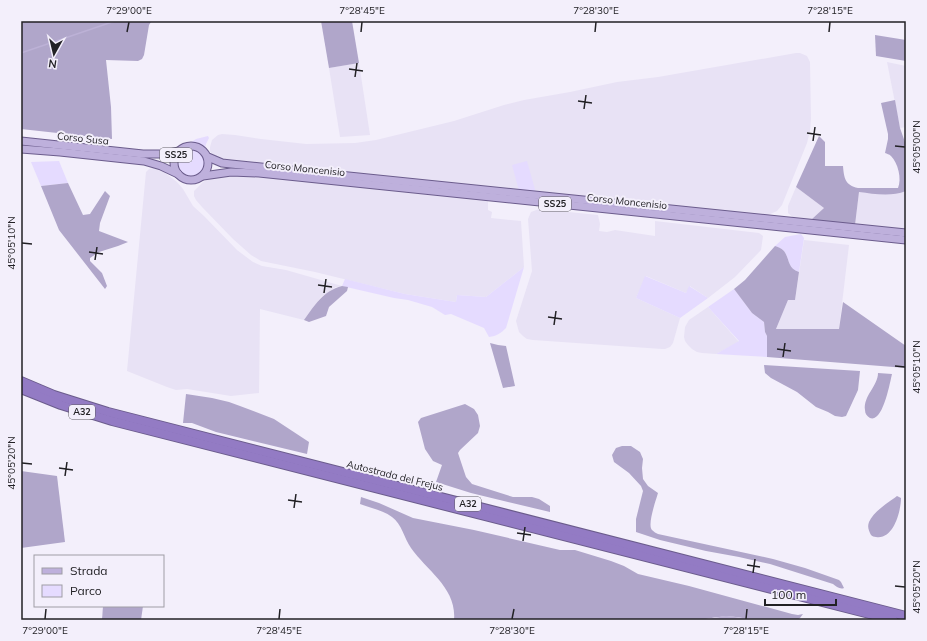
<svg xmlns="http://www.w3.org/2000/svg" width="927" height="641" font-family="Mulish,sans-serif">
  <style>
    .built { fill: #e8e2f5 }
    .green { fill: #e5dbff }
    .forest { fill: #b0a6ca }
    .water { fill: #bcb1d6 }
    .lines { fill: none; stroke-linecap: round; stroke-linejoin: round }
    .stream { stroke: #bcb1d6; stroke-width: 1.5 }
    .primary-casing { stroke: #6b5c8c; stroke-width: 9 }
    .highway-casing { stroke: #6b5c8c; stroke-width: 10 }
    .primary { stroke: #beb0dc; stroke-width: 7 }
    .highway { stroke: #937bc4; stroke-width: 8 }
    .ticks { fill: none; stroke: #222125; stroke-width: 1.5 }
    .labels { text-anchor: middle; stroke-width: 4; stroke-linejoin: round; paint-order: stroke }
    .shield { fill: #f3effb; stroke: #615f65; stroke-width: 1 }
    .shield-label { font-size: 9px; font-weight: bold; fill: #222125 }
    .street-label { font-size: 10px; fill: #222125; stroke: #f3effb }
    .neatline { fill: none; stroke: #222125; stroke-width: 1.5 }
    .ticks-label { font-size: 10px; text-anchor: middle; fill: #222125 }
  </style>
  <rect width="100%" height="100%" fill="#f3effb"/>
  <g class="built">
    <polygon points="796,53 800,53 807,56 810,62 811,119 810,131 807,143 782,205 777,211 768,215 761,215 225,161 213,157 210,151 210,147 212,140 218,135 222,134 235,135 261,139 306,144 355,143 376,140 454,121 504,105 524,100 570,92 617,82 658,77"/>
    <polygon points="887,62 906,66 906,127 900,128"/>
    <polygon points="359,63 370,135 340,137 329,68"/>
    <polygon points="153,168 164,172 177,182 183,189 193,206 204,216 237,250 253,262 262,266 286,270 342,286 336,287 321,297 304,320 260,309 259,393 231,396 187,389 176,390 167,387 127,371 146,172 149,169"/>
    <polygon points="230,175 269,178 488,200 488,210 492,212 491,218 521,221 524,267 486,297 457,295 456,302 405,294 315,272 261,261 251,255 233,239 202,207 196,200 194,196 194,191 203,182 209,179 217,176"/>
    <polygon points="796,187 824,208 812,219 812,221 794,218 788,213 788,206"/>
    <polygon points="906,191 906,230 855,225 859,192 883,194 900,193"/>
    <polygon points="539,209 598,215 600,224 599,231 607,232 615,230 655,236 655,221 759,233 763,236 761,250 735,277 708,298 690,286 686,293 646,276 636,298 680,318 673,343 670,347 665,349 662,349 533,340 527,339 523,336 519,332 516,321 532,271 528,219 531,212"/>
    <polygon points="804,240 849,245 839,329 776,329 788,300 795,300"/>
    <polygon points="708,307 739,342 716,354 702,353 697,352 692,349 688,345 685,341 684,337 685,327 689,320"/>
  </g>
  <g class="green">
    <polygon points="208,136 209,138 206,144 205,149 199,145 189,143 190,143 196,139"/>
    <circle cx="191" cy="163" r="14"/>
    <polygon points="59,161 68,183 41,186 31,162"/>
    <polygon points="527,161 536,193 519,191 512,165"/>
    <path d="M 801,234 L 804,238 L 799,272 C 787,268 790,259 784,251 C 781,248 778,247 775,246 L 785,237 Z"/>
    <path d="M 524,267 L 506,328 C 501,333 497,336 489,337 L 484,328 L 451,314 L 445,315 L 432,307 L 408,300 L 394,298 L 342,286 L 345,279 L 405,294 L 456,302 L 457,295 L 486,297 Z"/>
    <polygon points="645,276 686,293 689,286 708,298 680,318 636,298"/>
    <polygon points="734,289 752,313 764,322 765,332 767,336 767,357 716,354 739,341 708,307"/>
  </g>
  <g class="forest">
    <polygon points="21,21 156,21 151,22 149,25 144,55 142,59 138,61 106,60 111,107 112,139 21,129"/>
    <polygon points="321,21 352,21 359,63 329,68"/>
    <polygon points="875,35 906,40 906,61 876,56"/>
    <path d="M 895,100 L 900,128 L 906,145 L 906,191 C 891,197 874,194 859,192 L 855,225 L 812,221 L 812,219 L 824,208 L 796,187 L 819,136 L 825,142 L 825,166 L 843,166 C 844,178 845,185 858,188 L 898,188 C 902,179 898,163 891,156 C 889,154 887,154 885,153 L 888,139 L 888,134 L 881,103 Z"/>
    <polygon points="68,183 83,215 90,214 105,191 110,196 100,223 99,231 128,242 118,246 99,252 90,258 90,261 102,273 107,286 105,289 59,230 41,186"/>
    <path d="M 775,246 C 778,247 781,248 784,251 C 790,259 787,268 799,272 L 795,300 L 788,300 L 776,329 L 839,329 L 843,302 L 906,346 L 906,368 L 767,357 L 767,336 L 765,332 L 764,322 L 752,313 L 734,289 L 745,280 Z"/>
    <path d="M 342,286 L 348,287 L 347,291 L 329,307 L 326,316 L 309,322 L 304,320 C 315,305 323,291 342,286 Z"/>
    <polygon points="490,343 498,345 506,346 515,386 503,388"/>
    <polygon points="764,365 860,371 858,390 846,416 842,417 835,416 828,412 816,407 797,392 771,378 765,373"/>
    <path d="M 878,373 L 892,374 C 890,382 883,423 870,418 C 867,416 865,414 865,410 C 863,396 878,386 878,373 Z"/>
    <polygon points="186,394 212,398 229,402 240,406 274,419 309,442 307,454 216,432 192,423 183,423"/>
    <polygon points="465,404 474,409 478,415 480,426 478,433 460,450 458,453 466,477 472,484 513,497 532,497 539,499 550,506 550,512 471,493 436,482 442,465 433,461 425,449 418,422 421,418"/>
    <path d="M 622,446 L 631,446 L 640,452 L 643,459 L 642,468 L 643,479 L 648,486 L 658,493 C 656,500 647,525 652,530 C 654,532 656,533 658,534 L 773,559 L 805,568 L 839,580 L 841,582 L 844,588 C 840,590 836,586 833,584 L 770,564 L 739,557 L 706,551 L 660,540 L 636,532 L 636,519 L 643,491 L 641,486 L 629,473 L 614,462 L 612,455 L 616,448 Z"/>
    <polygon points="21,471 57,476 65,542 21,548"/>
    <path d="M 897,496 L 901,498 C 901,510 894,540 876,537 C 874,537 872,536 871,535 C 869,531 867,527 869,522 C 873,512 889,502 897,496 Z"/>
    <path d="M 361,497 L 379,503 L 413,518 L 474,530 L 560,550 L 575,550 L 611,561 L 624,566 L 638,574 L 689,586 L 792,614 L 798,615 L 803,614 L 800,618 L 797,620 L 749,620 C 732,614 717,617 700,620 L 454,620 C 457,588 427,571 411,548 C 404,538 402,524 392,517 C 383,510 370,508 360,504 Z"/>
    <polygon points="103,606 143,606 141,620 102,620"/>
  </g>
  <polygon class="water" points="726,616 744,618 749,620 700,620"/>
  <g class="lines">
    <polyline class="stream" points="21,53 115,21"/>
    <g class="primary-casing">
      <g id="primary">
        <polyline points="21,141 143,154 165,154 179,151"/>
        <circle cx="191" cy="163" r="17"/>
        <polyline points="21,149 60,152 144,161 161,166 178,174"/>
        <polyline points="208,157 222,163 231,164 906,233"/>
        <polyline points="203,176 231,172 259,173 906,240"/>
      </g>
    </g>
    <g class="highway-casing">
      <g id="highway">
        <polyline points="21,381 54,395 108,412 906,616"/>
        <polyline points="21,389 61,405 112,421 893,620"/>
      </g>
    </g>
    <use href="#primary" class="primary"/>
    <use href="#highway" class="highway"/>
  </g>
  <path class="ticks" d="M 127,32 L 129,22M 361,32 L 362,22M 595,32 L 596,22M 829,32 L 830,22M 349,69 L 363,71M 355,77 L 357,63M 578,101 L 592,103M 584,109 L 586,95M 807,133 L 821,135M 813,141 L 815,127M 895,146 L 905,147M 22,243 L 32,244M 89,252 L 103,254M 95,260 L 97,247M 318,285 L 332,287M 324,293 L 326,279M 548,317 L 562,319M 554,325 L 556,311M 777,349 L 791,351M 783,357 L 785,343M 895,366 L 905,367M 22,463 L 32,464M 59,468 L 73,470M 65,476 L 67,462M 288,500 L 302,502M 294,508 L 296,494M 517,533 L 531,535M 523,541 L 525,527M 747,565 L 760,567M 753,573 L 755,559M 895,586 L 905,587M 45,619 L 46,609M 279,619 L 280,609M 512,619 L 514,609M 746,619 L 747,609"/>
  <g class="labels">
    <g class="shield">
      <rect x="160" y="148" width="32" height="14" rx="3"/>
      <rect x="539" y="197" width="32" height="14" rx="3"/>
      <rect x="69" y="405" width="26" height="14" rx="3"/>
      <rect x="455" y="497" width="26" height="14" rx="3"/>
    </g>
    <g class="shield-label">
      <text x="176" y="158">SS25</text>
      <text x="555" y="207">SS25</text>
      <text x="82" y="415">A32</text>
      <text x="468" y="507">A32</text>
    </g>
    <g class="street-label">
      <text transform="translate(83 138) rotate(6)" y="4">Corso Susa</text>
      <text transform="translate(305 168) rotate(6)" y="4">Corso Moncenisio</text>
      <text transform="translate(627 201) rotate(6)" y="4">Corso Moncenisio</text>
      <text transform="translate(395 475) rotate(14)" y="4">Autostrada del Frejus</text>
    </g>
  </g>
  <rect width="927" height="641" fill="none" stroke="#f3effb" stroke-width="44"/>
  <rect x="34" y="555" width="130" height="52" fill="#f3effb" stroke="#9f9da5"/>
  <rect x="42" y="568" width="20" height="6" fill="#beb0dc" stroke="#9f9da5"/>
  <text x="70" y="575" font-size="12" fill="#222125">Strada</text>
  <rect x="42" y="585" width="20" height="12" fill="#e5dbff" stroke="#9f9da5"/>
  <text x="70" y="595" font-size="12" fill="#222125">Parco</text>
  <g transform="translate(54 54) rotate(188)" stroke="#f3effb" stroke-width="3" paint-order="stroke">
  <path d="M0-3L7 15L0 10L-7 15Z" fill="#222125"/>
  <text y="-6" font-size="11" font-weight="bold" text-anchor="middle" fill="#222125">N</text>
  </g>
  <path d="M765 599v6h71v-6" fill="none" stroke="#222125" stroke-width="2"/>
  <text x="771" y="599" font-size="12" fill="#222125" stroke="#f3effb" stroke-width="3" paint-order="stroke">100 m</text>
  <rect x="22" y="22" width="883" height="597" class="neatline"/>
  <g class="ticks-label">
    <text x="129" y="14">7°29'00"E</text>
    <text x="362" y="14">7°28'45"E</text>
    <text x="596" y="14">7°28'30"E</text>
    <text x="830" y="14">7°28'15"E</text>
    <text transform="translate(916 147) rotate(-90)" y="4">45°05'00"N</text>
    <text transform="translate(11 243) rotate(-90)" y="4">45°05'10"N</text>
    <text transform="translate(916 367) rotate(-90)" y="4">45°05'10"N</text>
    <text transform="translate(11 463) rotate(-90)" y="4">45°05'20"N</text>
    <text transform="translate(916 587) rotate(-90)" y="4">45°05'20"N</text>
    <text x="45" y="634">7°29'00"E</text>
    <text x="279" y="634">7°28'45"E</text>
    <text x="512" y="634">7°28'30"E</text>
    <text x="746" y="634">7°28'15"E</text>
  </g>
</svg>
